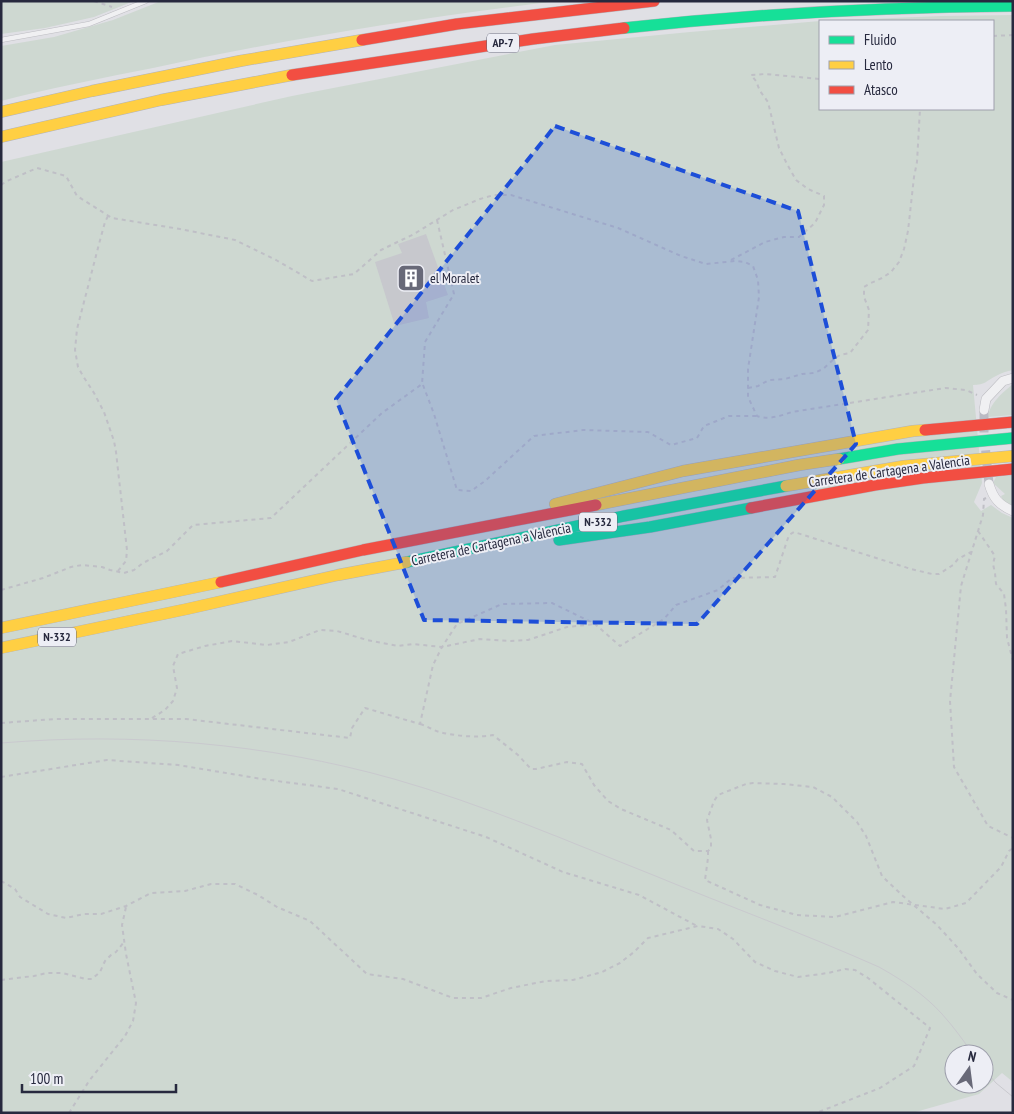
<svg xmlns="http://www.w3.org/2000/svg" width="1014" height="1114" font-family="'PT Sans Narrow',sans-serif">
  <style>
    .green { fill: #ced8d1; fill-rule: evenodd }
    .building { fill: #c7c8cd }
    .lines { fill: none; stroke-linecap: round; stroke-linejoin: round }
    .street-tunnel { stroke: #bbbbc4; stroke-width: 9; stroke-dasharray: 9 4.5; stroke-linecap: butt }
    .lane-casing { stroke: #bdbdc2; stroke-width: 5.5 }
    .street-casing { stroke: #bdbdc2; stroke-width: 10 }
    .fast-casing { stroke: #b3b3ba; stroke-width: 12 }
    .slow-casing { stroke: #b3b3ba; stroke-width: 12 }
    .jam-casing { stroke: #b3b3ba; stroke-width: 12 }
    .path { stroke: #bfbfc6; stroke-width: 2; stroke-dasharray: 4 4; stroke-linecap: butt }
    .lane { stroke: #f0f0f2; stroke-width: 4.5 }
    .street { stroke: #f0f0f2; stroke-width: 9 }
    .fast { stroke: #16e098; stroke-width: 11 }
    .slow { stroke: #ffcf43; stroke-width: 11 }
    .jam { stroke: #f24e42; stroke-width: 11 }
    .tram { stroke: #c9c9ce; stroke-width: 1 }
    .marked { fill: #1d4ed8; fill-opacity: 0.2; stroke: #1d4ed8; stroke-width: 4; stroke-dasharray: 10 6; stroke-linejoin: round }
    .labels { text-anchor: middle; stroke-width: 4; stroke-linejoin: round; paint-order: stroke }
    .shield { fill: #edeef5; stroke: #626475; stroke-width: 1 }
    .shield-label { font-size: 12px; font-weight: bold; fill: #27293e }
    .poi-label { font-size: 14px; fill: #27293e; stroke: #edeef5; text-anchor: start }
    .street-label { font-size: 14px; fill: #27293e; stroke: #edeef5 }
  </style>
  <rect width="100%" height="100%" fill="#e0e0e5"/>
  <g class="green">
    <polygon points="1,1 134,1 94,17 45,28 1,34"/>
    <path d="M 161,1 L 559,1 C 422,17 287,39 153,68 C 102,78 51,88 1,101 L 1,46 L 54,37 L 113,20 Z"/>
    <path d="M 1013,15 L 1013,370 C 1007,371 1001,373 996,376 C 986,381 985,385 973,385 L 982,483 L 974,502 L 981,511 L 991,505 L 1002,513 L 1013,518 L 1013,1082 L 1002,1073 L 979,1094 L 912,1113 L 1,1113 L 1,162 L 292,96 L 555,45 L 690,32 L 820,21 L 941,16 ZM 820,21 L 993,21 L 993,109 L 820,109 ZM 954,1054 L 984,1054 L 984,1084 L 954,1084 Z"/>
    <path d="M 1013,384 L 1013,415 L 988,417 C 989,404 1003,392 1013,384 Z"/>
    <polygon points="1013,475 1013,506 1004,502 1001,496 1005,494 993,483 996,477"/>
  </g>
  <polygon class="building" points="426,234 448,295 426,302 429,318 395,326 375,262 402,253 398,244"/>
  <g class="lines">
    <polyline class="street-tunnel" points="984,410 984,434 989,484"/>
    <g class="lane-casing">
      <polyline id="lane" points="1,40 89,24 146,1"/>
    </g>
    <g class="street-casing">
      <g id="street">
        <polyline points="984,410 986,399 1003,381 1013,378"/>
        <path d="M 989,484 C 993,498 999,505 1013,511"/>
      </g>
    </g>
    <g class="fast-casing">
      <g id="fast">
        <path d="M 624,28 C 754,14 883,7 1013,6"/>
        <polyline points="839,459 898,449 1013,438"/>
        <polyline points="559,540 650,527 751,508"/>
        <polyline points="407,562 624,516 786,486"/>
      </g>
    </g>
    <g class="slow-casing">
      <g id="slow">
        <polyline points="1,112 92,91 240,61 362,40"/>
        <polyline points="1,137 161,100 292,75"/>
        <polyline points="786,486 904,466 1013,456"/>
        <polyline points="555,504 683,471 913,431 925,430"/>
        <polyline points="596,505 799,465 839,459"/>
        <polyline points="1,628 221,582"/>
        <polyline points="1,648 187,609 338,575 407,562"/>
      </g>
    </g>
    <g class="jam-casing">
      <g id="jam">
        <polyline points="362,40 457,24 654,1"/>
        <polyline points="292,75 533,39 624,28"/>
        <polyline points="925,430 1013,422"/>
        <polyline points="751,508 875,485 923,478 1013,469"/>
        <polyline points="221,582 363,550 596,505"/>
      </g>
    </g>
    <g class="path">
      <polyline points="94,1 112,7"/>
      <polyline points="993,36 1013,35"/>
      <path d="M 1,185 L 7,181 L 37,168 L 66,176 L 77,196 L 112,218 L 180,229 L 235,240 L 276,260 L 312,281 L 354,274 L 381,250 L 414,234 L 453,210 L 480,199 L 494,195 L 511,195 L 618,228 L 681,256 L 706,264 L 735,261 L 745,262 L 753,266 L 758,280 L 759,297 L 748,369 L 748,397 L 757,416 C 769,420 780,416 792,412 L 945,388 L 966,390 L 977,395"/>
      <polyline points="108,216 105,222 99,244 77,329 75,350 78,367 83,376 94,393 104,412 114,441 116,452 127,550 126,561 118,571"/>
      <polyline points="731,260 765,242 784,237 799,237 815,223 824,205 824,196 808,189 796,180 787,164 779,148 768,102 760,91 756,81 751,75 765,74 820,79"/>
      <polyline points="423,385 434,414 457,490 471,491 485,481 534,436 583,430 648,432 671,445 697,438 704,426 729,416 757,416"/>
      <polyline points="748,388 758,386 769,380 785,379 802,374 814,373 823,369 835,358 840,355 850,353 868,330 869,310 864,297 864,287 871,283 882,278 891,272 899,262 904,249 908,231 914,177 917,162 920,109"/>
      <polyline points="986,498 984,499 983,515 961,586 950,701 954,767 988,826 1013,838"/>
      <polyline points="978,531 995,556 993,564 995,573 996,584 1004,594 1006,609 1007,638 1013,661"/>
      <polyline points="1,590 43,578 71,567 82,565 102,567 110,570 124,573 134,570 143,563 167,551 193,525 271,518 382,413 422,384 425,342 454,294 437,220"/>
      <polyline points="152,718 165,710 173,701 177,688 173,666 178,654 205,646 232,641 267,645 289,642 320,630 337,631 367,640 398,646 413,644 442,647 480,639 511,641 528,640 567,627 595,624"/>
      <polyline points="1,723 55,719 186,719 350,738 352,728 365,708 420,724 433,665 442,647 457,624 502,604 552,603 595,624 620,646 664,619 676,605 718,590 732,578 775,577 789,535 794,532 911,569 932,574 939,574 953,565 958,559 971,552"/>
      <path d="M 420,724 C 427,726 433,730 439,732 C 456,736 476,738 493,735 L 518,755 L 531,769 L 536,769 L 567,762 L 582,764 L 594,785 L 608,801 L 621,809 L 671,830 L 694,851 L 708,851 L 711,848 L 711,839 L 707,820 L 714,801 L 718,795 L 746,784 L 753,783 L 784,784 L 813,787 L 832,797 L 857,822 L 866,836 L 882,876 L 903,896 L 937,925 L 958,948 L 977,974 L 997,993 L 1013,1000"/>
      <polyline points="1,777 107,760 178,765 262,779 338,789 486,837 563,872 639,895 697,926"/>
      <polyline points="708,851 708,858 705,880 760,905 797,915 835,917 893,902 945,909 966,903 1001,867 1009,851 1013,848"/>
      <polyline points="1,881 15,889 20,897 48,914 66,918 84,914 101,914 126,906 151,893 185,891 211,884 235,884 258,895 277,907 310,921 367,974 403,979 453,998 481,998 511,988 546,981 573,980 602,972 620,963 634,952 648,938 698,926 718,929 733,939 755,962 775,971 798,977 828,973 845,969 855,970 868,978 930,1028 914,1066 880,1088 816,1113"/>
      <polyline points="1,980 34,976 47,973 62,973 86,979 92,979 100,972 105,961 111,955 116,952 124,942"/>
      <polyline points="69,1113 89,1081 125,1036 133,1021 136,1003 126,954 122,925 126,907"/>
    </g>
    <use href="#lane" class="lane"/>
    <use href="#street" class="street"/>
    <use href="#fast" class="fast"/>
    <use href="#slow" class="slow"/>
    <use href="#jam" class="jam"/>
    <g class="tram">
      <path d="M 1,743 C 133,732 266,743 394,779 C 482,804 567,841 653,875 C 728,906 805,934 879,967 C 902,980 924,994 942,1014 C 953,1026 963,1040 973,1054"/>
      <polyline points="984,1069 996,1083 1013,1097"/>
    </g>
  </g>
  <path class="marked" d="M 555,126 L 798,211 L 856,444 L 697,624 L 424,620 L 336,399 Z"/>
  <defs>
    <g id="building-square" transform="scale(1.4375)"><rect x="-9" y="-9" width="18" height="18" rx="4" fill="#686978" stroke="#edeef5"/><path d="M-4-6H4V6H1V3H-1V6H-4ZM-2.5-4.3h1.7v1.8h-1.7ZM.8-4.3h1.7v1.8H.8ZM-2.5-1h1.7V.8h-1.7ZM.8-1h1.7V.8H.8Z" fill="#fff"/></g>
  </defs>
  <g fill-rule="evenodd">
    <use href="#building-square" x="411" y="278"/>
  </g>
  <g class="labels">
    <g class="shield">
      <rect x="487" y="33.5" width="32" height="19" rx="4"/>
      <rect x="579" y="512.5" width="38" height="19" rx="4"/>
      <rect x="38" y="627.5" width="38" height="19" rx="4"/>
    </g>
    <g class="shield-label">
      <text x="503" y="47">AP-7</text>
      <text x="598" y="526">N-332</text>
      <text x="57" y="641">N-332</text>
    </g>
    <g class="poi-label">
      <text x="430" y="283">el Moralet</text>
    </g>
    <g class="street-label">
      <text transform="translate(889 471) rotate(-8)" y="5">Carretera de Cartagena a Valencia</text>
      <text transform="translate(491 544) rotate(-12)" y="5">Carretera de Cartagena a Valencia</text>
    </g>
  </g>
  <rect width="1014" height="1114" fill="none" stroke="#27293e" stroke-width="5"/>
  <rect x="819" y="20" width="175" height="90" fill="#edeef5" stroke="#9e9fac"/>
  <rect x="829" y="36" width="25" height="8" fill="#16e098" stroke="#9e9fac"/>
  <text x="864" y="45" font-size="15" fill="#27293e">Fluido</text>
  <rect x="829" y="61" width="25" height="8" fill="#ffcf43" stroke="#9e9fac"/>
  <text x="864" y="70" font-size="15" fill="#27293e">Lento</text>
  <rect x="829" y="86" width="25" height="8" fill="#f24e42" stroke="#9e9fac"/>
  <text x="864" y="95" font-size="15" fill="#27293e">Atasco</text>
  <g transform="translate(969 1069) rotate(14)"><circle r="24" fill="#edeef5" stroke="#9e9fac"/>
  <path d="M0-4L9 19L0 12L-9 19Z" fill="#686978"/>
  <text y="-8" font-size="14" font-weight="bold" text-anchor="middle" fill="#27293e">N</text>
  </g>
  <path d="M22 1084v8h154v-8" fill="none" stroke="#27293e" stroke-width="2.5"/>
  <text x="30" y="1084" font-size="15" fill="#27293e" stroke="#edeef5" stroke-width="4" paint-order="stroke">100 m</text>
</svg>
